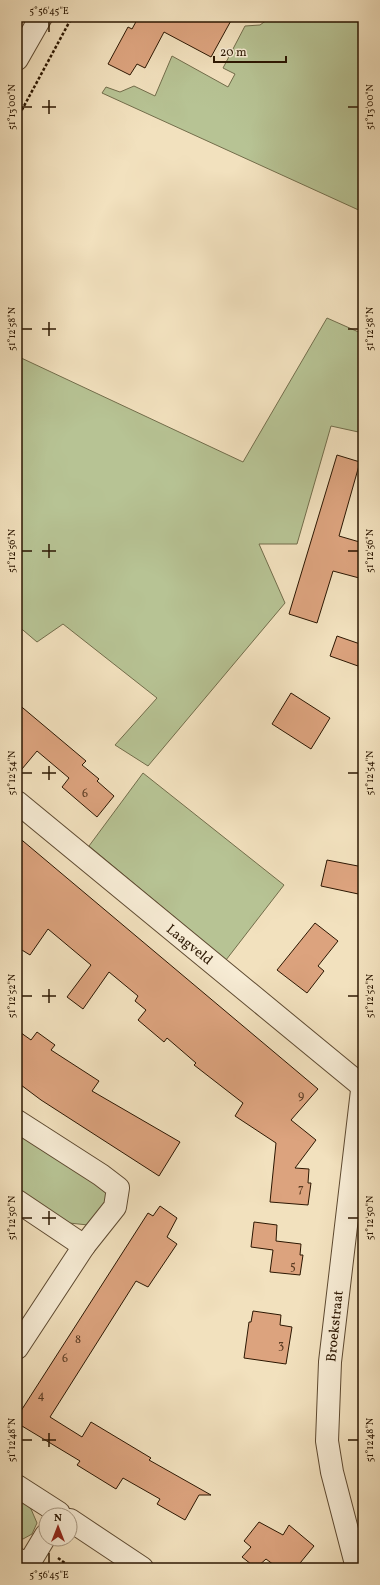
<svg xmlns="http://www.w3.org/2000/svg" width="380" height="1585" font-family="Vollkorn,serif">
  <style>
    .green { fill: #b7c394; stroke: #726d4b }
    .building { fill: #dca37e; stroke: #2c1702 }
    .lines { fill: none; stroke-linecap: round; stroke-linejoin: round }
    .minor-casing { stroke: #5e4a31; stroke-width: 24 }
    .path { stroke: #2c1702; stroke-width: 2.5; stroke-dasharray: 3 2; stroke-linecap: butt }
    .minor { stroke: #f7ecd5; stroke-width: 22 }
    .ticks { fill: none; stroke: #2c1702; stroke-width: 1.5 }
    .labels { text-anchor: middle; stroke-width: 3; stroke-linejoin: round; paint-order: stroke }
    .number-label { font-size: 12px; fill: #583a21 }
    .street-label { font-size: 14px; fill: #2c1702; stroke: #f7ecd5 }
    .neatline { fill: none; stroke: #2c1702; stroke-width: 1.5 }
    .ticks-label { font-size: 10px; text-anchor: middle; fill: #2c1702 }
  </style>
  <rect width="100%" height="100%" fill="#f2e1be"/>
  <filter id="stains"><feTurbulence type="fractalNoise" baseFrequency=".005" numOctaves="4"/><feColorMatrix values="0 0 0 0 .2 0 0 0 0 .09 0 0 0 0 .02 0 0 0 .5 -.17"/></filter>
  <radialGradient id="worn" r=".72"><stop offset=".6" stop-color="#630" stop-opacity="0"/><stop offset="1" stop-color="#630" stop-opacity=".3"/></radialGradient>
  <g class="green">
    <polygon points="271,17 363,17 363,212 102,93 106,87 120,92 134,86 155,96 172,56 228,87 235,74 223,68 245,26 260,25"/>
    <polygon points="327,318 363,334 363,433 331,426 297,544 259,544 285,603 148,766 115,745 157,698 63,624 37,642 17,625 17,356 243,462"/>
    <polygon points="143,773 284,885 226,960 89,846"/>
    <polygon points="17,1130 107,1187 110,1199 88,1225 69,1223 17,1188"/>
    <polygon points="17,1496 31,1509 37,1523 32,1534 23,1539 17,1538"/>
  </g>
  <g class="building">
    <polygon points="135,17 233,17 211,57 164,32 145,68 137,64 130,75 108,64 128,27 132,29 138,18"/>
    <polygon points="337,455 360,462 339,536 363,543 363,579 333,571 317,623 289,614"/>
    <polygon points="337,636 363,645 363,651 358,666 330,656"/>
    <polygon points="291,693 330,718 311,749 272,724"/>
    <polygon points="17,703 86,761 82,765 99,779 97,781 114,796 97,817 62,787 69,778 37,751 17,775"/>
    <polygon points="17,836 318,1089 291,1120 316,1140 295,1168 309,1169 308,1183 311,1183 308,1205 270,1202 276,1143 235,1116 243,1103 194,1065 196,1063 167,1038 164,1042 138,1020 146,1010 135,1001 138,996 109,972 83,1009 67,997 91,965 48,929 30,955 17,947"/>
    <polygon points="327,860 363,867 363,895 321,886"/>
    <polygon points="315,923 338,941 318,966 324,971 307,993 277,970"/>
    <polygon points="17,1030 31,1040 37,1032 55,1045 51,1050 99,1081 92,1091 180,1142 159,1176 41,1100 17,1082"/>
    <polygon points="160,1206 177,1218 167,1237 177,1244 148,1287 136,1281 50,1417 82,1437 91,1422 151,1458 149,1460 211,1495 199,1495 185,1520 157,1504 160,1499 123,1478 116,1489 77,1465 80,1461 17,1423 17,1417 148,1213 153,1216"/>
    <polygon points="254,1222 277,1225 276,1241 301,1244 300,1255 303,1255 300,1275 270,1272 273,1250 251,1247"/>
    <polygon points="253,1311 281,1315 280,1325 292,1327 286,1364 244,1358 249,1322 251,1322"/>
    <polygon points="259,1522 283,1535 289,1525 314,1546 296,1568 278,1568 266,1559 256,1568 242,1557 251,1547 244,1541"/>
  </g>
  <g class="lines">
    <g class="minor-casing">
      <g id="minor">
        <polyline points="17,59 41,17"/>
        <polyline points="17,802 362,1086"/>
        <polyline points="17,1121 101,1175 118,1188 115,1207 84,1246 17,1348"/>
        <polyline points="17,1201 84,1246"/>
        <polyline points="17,1486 59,1513 58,1515"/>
        <polyline points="70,1520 142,1568"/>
        <polyline points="17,1559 28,1565 46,1535"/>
        <polyline points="357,1568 332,1472 327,1441 330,1362 363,1082"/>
      </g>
    </g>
    <g class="path">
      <polyline points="17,119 72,17"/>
      <polyline points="58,1558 72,1568"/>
    </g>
    <use href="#minor" class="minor"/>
  </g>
  <path class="ticks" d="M 49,22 L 49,32M 49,100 L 49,114M 22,107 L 32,107M 42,107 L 56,107M 348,107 L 358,107M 49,322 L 49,336M 22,329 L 32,329M 42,329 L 56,329M 348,329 L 358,329M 49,544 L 49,558M 22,551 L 32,551M 42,551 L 56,551M 348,551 L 358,551M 49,766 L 49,780M 22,773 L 32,773M 42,773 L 56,773M 348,773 L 358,773M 49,989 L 49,1003M 22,996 L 32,996M 42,996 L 56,996M 348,996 L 358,996M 49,1211 L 49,1225M 22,1218 L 32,1218M 42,1218 L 56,1218M 348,1218 L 358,1218M 49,1433 L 49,1447M 22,1440 L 32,1440M 42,1440 L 56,1440M 348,1440 L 358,1440M 49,1553 L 49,1563"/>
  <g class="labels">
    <g class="number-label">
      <text x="85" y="797">6</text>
      <text x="301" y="1099">9</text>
      <text x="301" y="1192">7</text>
      <text x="293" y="1270">5</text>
      <text x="78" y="1343">8</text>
      <text x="281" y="1349">3</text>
      <text x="65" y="1362">6</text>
      <text x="41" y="1399">4</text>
    </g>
    <g class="street-label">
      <text transform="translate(190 944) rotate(39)" y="5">Laagveld</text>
      <text transform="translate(334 1326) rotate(-84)" y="5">Broekstraat</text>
    </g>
  </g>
  <rect width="380" height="1585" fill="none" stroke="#f2e1be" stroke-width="44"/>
  <g transform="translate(58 1527)"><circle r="19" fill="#f7ecd5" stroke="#a69781"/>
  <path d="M0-3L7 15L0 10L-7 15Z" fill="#8f2418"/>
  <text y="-6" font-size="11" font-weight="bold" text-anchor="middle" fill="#2c1702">N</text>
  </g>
  <path d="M214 56v6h72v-6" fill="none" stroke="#2c1702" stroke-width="2"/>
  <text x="220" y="56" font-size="12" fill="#2c1702" stroke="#f7ecd5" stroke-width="3" paint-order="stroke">20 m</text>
  <rect x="22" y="22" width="336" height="1541" class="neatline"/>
  <g class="ticks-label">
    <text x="49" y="14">5°56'45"E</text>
    <text transform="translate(11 107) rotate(-90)" y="4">51°13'00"N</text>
    <text transform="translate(369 107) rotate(-90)" y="4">51°13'00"N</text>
    <text transform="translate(11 329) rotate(-90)" y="4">51°12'58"N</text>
    <text transform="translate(369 329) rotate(-90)" y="4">51°12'58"N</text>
    <text transform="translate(11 551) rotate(-90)" y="4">51°12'56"N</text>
    <text transform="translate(369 551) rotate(-90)" y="4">51°12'56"N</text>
    <text transform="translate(11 773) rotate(-90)" y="4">51°12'54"N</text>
    <text transform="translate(369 773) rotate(-90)" y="4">51°12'54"N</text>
    <text transform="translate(11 996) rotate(-90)" y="4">51°12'52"N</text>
    <text transform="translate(369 996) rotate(-90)" y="4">51°12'52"N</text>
    <text transform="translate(11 1218) rotate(-90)" y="4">51°12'50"N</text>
    <text transform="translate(369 1218) rotate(-90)" y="4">51°12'50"N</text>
    <text transform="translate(11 1440) rotate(-90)" y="4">51°12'48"N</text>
    <text transform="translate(369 1440) rotate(-90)" y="4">51°12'48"N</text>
    <text x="49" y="1578">5°56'45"E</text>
  </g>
  <rect width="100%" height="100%" filter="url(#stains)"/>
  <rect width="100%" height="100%" fill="url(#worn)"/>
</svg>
